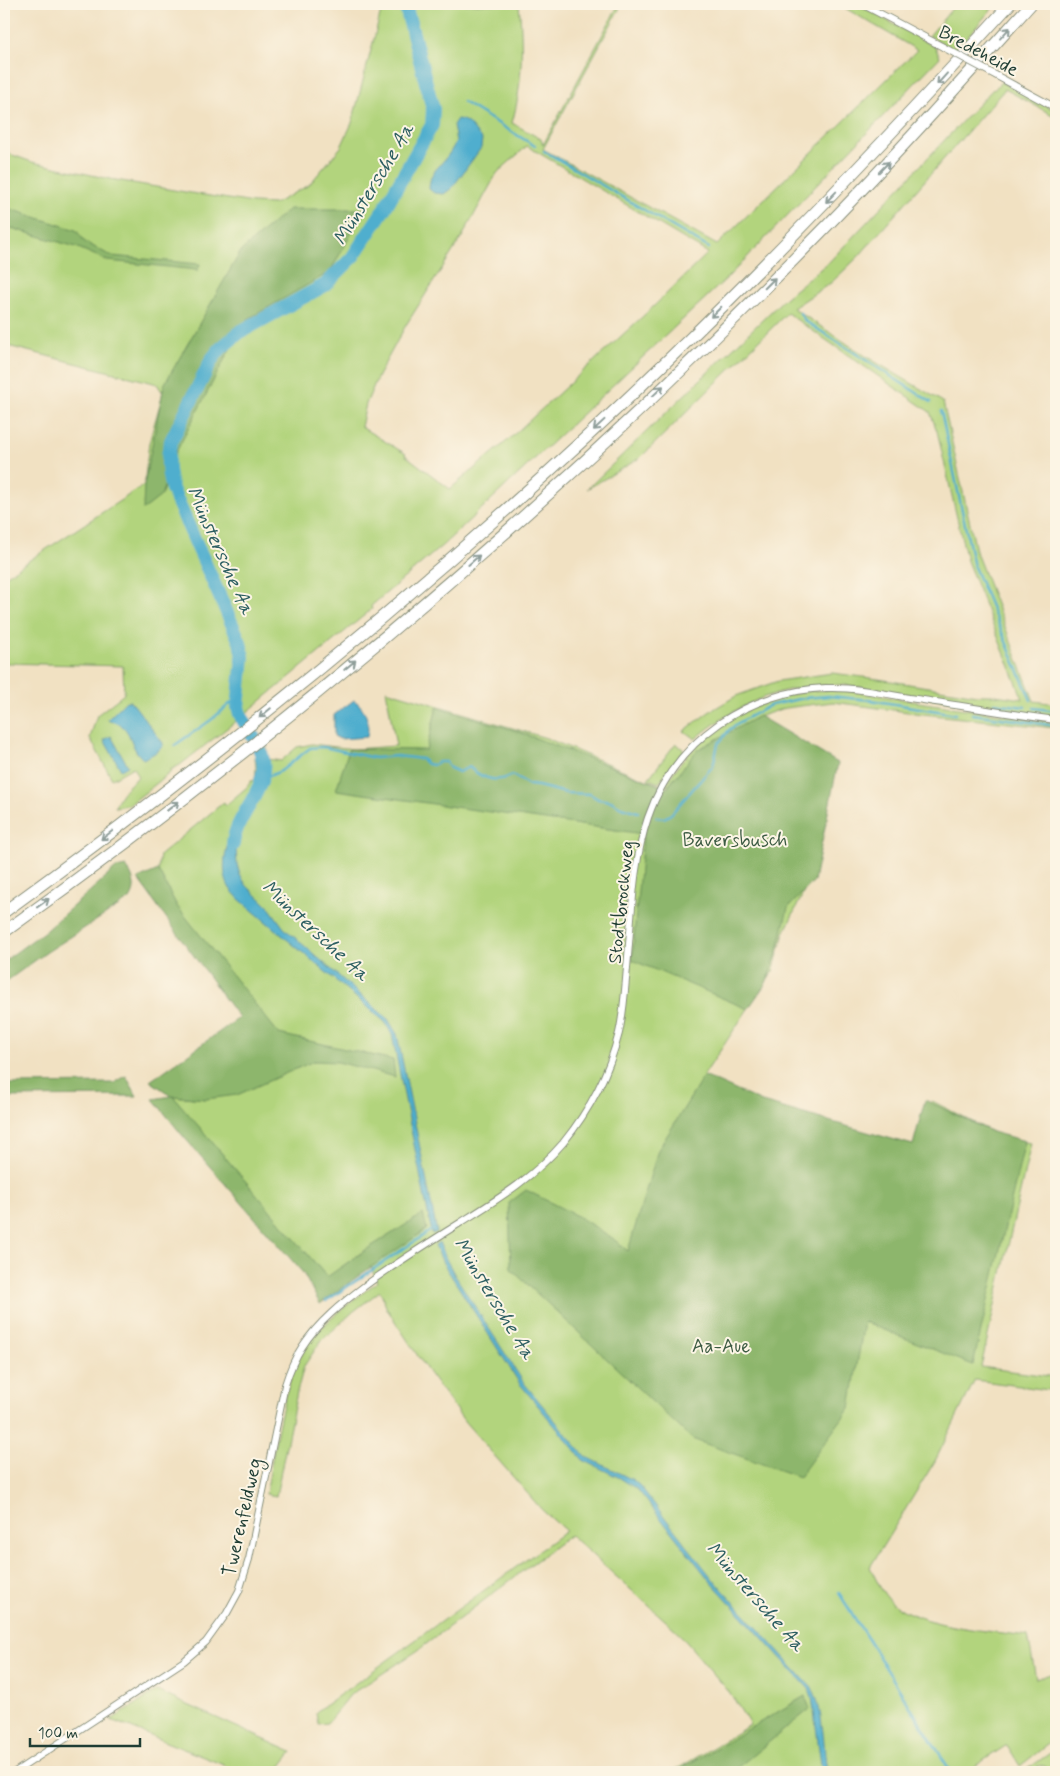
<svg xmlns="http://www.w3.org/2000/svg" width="1060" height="1776" font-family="Mynerve,sans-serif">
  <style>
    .green { fill: #b2d47d; stroke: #688858; fill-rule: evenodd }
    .forest { fill: #8db66c; stroke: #567a50 }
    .water { fill: #4faece; stroke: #377681 }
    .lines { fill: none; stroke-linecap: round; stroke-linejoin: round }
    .stream { stroke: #4faece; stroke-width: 2.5 }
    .river { stroke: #4faece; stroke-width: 14 }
    .street-casing { stroke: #888f7b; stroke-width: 8 }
    .highway-casing { stroke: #888f7b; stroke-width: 13 }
    .street { stroke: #fff; stroke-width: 6 }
    .highway { stroke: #fff; stroke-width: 11 }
    .street-bridge-casing { stroke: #888f7b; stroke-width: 8; stroke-linecap: butt }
    .street-bridge { stroke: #fff; stroke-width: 6 }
    .oneway { stroke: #8f9e9a }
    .labels { text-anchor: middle; stroke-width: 4; stroke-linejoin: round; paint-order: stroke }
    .street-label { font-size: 19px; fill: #1f3d34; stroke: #fcf5e5 }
    .park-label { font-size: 19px; fill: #3c5b43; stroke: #fcf5e5 }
    .water-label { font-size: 20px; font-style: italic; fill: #2d5f62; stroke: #fcf5e5 }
  </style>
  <rect width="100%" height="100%" fill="#fcf5e5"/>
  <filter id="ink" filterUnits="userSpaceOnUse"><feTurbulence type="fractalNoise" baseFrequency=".02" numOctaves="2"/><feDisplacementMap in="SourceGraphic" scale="10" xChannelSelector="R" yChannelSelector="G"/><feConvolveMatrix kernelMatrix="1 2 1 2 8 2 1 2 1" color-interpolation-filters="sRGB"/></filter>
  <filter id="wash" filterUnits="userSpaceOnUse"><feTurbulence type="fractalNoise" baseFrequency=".0096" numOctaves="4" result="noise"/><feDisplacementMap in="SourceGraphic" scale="20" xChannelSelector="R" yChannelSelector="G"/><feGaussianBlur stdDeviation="1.12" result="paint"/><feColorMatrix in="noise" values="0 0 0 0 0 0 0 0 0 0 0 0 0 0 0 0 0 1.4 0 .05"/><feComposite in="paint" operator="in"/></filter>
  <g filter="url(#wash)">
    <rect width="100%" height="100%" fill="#f1e1c2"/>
    <g class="green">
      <path d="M 383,4 L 519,4 C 523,42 523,85 512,123 L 541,139 L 543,145 L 619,4 L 622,4 L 543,149 L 717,245 L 917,50 L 838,4 L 857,4 L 935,47 L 940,57 L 729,276 L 443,545 L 371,606 L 372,609 L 245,714 L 246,721 L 263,750 L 267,748 L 268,759 L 281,761 L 297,747 L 312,744 L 353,749 L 396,746 L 386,690 L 546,738 L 668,789 L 675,776 L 668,786 L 665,785 C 699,730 761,692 826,690 C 859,690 892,698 924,703 C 968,709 1012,716 1056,722 L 1056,728 L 923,714 L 833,702 L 785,708 L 755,718 L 836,766 L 826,822 L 815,869 L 784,933 L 773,971 L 702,1078 L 756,1103 L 920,1148 L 932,1101 L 1006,1139 L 1031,1143 L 981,1367 L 1056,1377 L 1056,1391 L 975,1380 L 935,1461 L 870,1567 C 877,1581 884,1599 898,1607 C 932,1628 989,1631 1028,1636 L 1036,1679 L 1056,1672 L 1056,1738 L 1020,1766 L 1007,1745 L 966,1772 L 672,1772 L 750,1725 L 730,1693 L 677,1631 L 570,1535 L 417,1651 L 351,1694 L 327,1723 L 318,1724 L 316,1712 L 566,1531 L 542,1510 L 465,1422 L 429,1373 L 387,1309 L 380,1291 L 354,1311 L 321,1341 L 304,1366 L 297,1392 L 276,1496 L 266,1494 C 274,1452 282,1385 304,1350 C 322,1322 351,1302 377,1282 L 365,1250 L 327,1278 L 172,1096 L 206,1099 L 278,1039 L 177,907 L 166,889 L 158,870 L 160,855 L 224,802 L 226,805 L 247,787 L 251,781 L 255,780 L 256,768 L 255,757 L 259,753 L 256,744 L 240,718 L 180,765 L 170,770 L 171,772 L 133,802 L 127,805 L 115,807 C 119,794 128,786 138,777 L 133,767 L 112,779 L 90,738 L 97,715 L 124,694 L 123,666 L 4,663 L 4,577 L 144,485 L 149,443 L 163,393 L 157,384 L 150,382 L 4,345 L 4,152 L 32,162 L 110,179 L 185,192 L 253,203 L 274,204 L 309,185 L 341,147 L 352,123 ZM 527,146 L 708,253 L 654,306 L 507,441 L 450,489 L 405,455 L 406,454 L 361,427 L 366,404 L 378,376 L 406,325 L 462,237 L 497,173 Z"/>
      <polygon points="956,4 996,4 956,50 929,36"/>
      <path d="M 1001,82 L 1056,111 L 1056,117 L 1005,89 L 858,257 L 832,282 L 793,308 L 867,357 L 943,402 L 977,555 L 1034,701 L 1056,704 L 1056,717 L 847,685 C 786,683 742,700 695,739 L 684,731 L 709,712 L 736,696 L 778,681 L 832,673 L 878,679 L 977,695 L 995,695 L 1023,699 L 967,561 L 937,431 L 930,412 L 787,313 L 640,458 L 587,489 L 785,298 L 830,261 L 993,89 L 994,90 Z"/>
      <polygon points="676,743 684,750 667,771 659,783 648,779"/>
      <polygon points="157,1691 292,1752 276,1772 241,1772 111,1720"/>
      <path d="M 1056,1749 L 1056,1765 L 1046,1772 L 1044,1772 L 1047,1769 L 1045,1766 C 1037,1765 1032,1772 1023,1772 Z"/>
    </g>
    <g class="forest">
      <polygon points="4,207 76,230 85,242 111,256 200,264 198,270 108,261 76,247 4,226"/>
      <polygon points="289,209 365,209 330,272 248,319 230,349 175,454 161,496 143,510 144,485 164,385 241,251"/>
      <polygon points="437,707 517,731 667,788 697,750 759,716 838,763 814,881 788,908 777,953 766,983 748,1009 632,960 643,834 336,790 349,749 426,750"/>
      <path d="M 126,866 C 133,877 138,887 130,899 L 47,952 L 4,983 L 4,961 L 45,931 L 116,868 Z"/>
      <polygon points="158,870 177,906 279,1034 393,1060 395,1077 338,1062 314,1061 237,1095 206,1099 173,1096 327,1277 367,1249 423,1214 427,1229 361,1274 320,1304 303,1273 183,1136 153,1099 172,1096 150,1081 239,1018 138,879"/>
      <polygon points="126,1076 137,1096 4,1097 4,1084 114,1083"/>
      <polygon points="704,1076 762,1102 913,1145 925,1100 992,1132 1025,1141 973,1365 864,1322 850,1408 799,1477 692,1439 511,1269 509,1203 526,1190 579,1217 611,1237 628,1251 658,1150"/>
      <polygon points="805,1696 810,1709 732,1772 675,1772"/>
    </g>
    <g class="water">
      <path d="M 457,119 C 469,119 474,132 482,139 L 481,148 L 452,188 L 444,194 L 434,193 L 429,189 C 430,172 435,172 444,160 C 449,155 452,149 456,142 L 453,125 Z"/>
      <path d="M 354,700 C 366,708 370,723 367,737 L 340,739 L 334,736 L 334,715 Z"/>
      <path d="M 126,701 L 130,701 L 134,705 L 163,743 L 163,746 C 158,752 150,756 143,759 C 127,746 134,724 109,721 L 108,719 Z"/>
      <polygon points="111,736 128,766 121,770 104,740"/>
      <path d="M 235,825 L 239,828 L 236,846 L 237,864 L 240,875 L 247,886 L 268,906 L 284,928 L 388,1019 L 397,1034 L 437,1232 L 432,1234 L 392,1035 L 385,1022 L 239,899 C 236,895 231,891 229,887 C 219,868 227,843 235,825 Z"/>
      <path d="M 439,1242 L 447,1261 L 456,1277 L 524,1383 L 572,1441 L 585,1456 L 633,1480 L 641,1487 L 713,1579 L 812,1688 C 823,1705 824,1750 827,1772 L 822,1772 L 812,1697 L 809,1689 L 711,1582 L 638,1490 L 620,1478 L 583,1460 L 520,1384 L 443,1263 L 435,1245 Z"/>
    </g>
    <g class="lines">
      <g class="stream">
        <polyline points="463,102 535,146"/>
        <polyline points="544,151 709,248"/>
        <polyline points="800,313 805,321 931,402"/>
        <polyline points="941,411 974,567 1031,700"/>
        <polyline points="994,703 1025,707"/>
        <polyline points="1034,708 1056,711"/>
        <polyline points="972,714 1052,725"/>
        <polyline points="175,745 211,720 239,696"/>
        <path d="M 262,779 L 281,771 L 310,748 L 323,747 L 375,758 L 397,756 L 422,759 L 427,764 L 433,765 L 439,762 L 446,762 L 450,768 L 459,772 L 469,767 C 481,778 497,784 512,775 L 529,785 L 538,786 L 566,793 L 590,794 L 598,799 L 611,801 L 621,807 L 638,812"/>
        <polyline points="656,817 664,818 671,814 713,766 718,744 729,730 738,723 771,705 804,698 828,696 870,700 956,714"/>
        <polyline points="326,1301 433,1229"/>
        <polyline points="839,1593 951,1772"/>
      </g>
      <path class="river" d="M 233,844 C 236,813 271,788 262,756 C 259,744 246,726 240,714 L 238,707 L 243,657 L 240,642 L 172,489 C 167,472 166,458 171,441 L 212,359 L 221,348 L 240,332 L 325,285 L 352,258 L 383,211 L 432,125 L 433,109 L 405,4"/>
    </g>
  </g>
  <g filter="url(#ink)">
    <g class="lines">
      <g class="street-casing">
        <g id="street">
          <polyline points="862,4 943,47"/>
          <polyline points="997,76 1056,108"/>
          <path d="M 15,1772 L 184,1661 L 206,1642 L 227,1613 L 239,1591 L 249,1559 L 285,1385 C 289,1372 294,1359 302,1347 C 318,1322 342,1303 366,1285 C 396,1263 428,1243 460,1223 C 498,1199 533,1178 563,1143 C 589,1111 609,1073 619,1033 C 624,1011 625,989 627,968 C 636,870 631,786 720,723 C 751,702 789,689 826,688 C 854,687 882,693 909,698 C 958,705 1007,714 1056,720"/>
        </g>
      </g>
      <g class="highway-casing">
        <g id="highway">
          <path d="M 4,912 C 238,742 462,559 670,358 C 788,244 900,125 1010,4"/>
          <path d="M 4,932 C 293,726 565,493 814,239 C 889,163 960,83 1031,4"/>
        </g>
      </g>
      <use href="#street" class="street"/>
      <use href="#highway" class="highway"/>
      <g class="street-bridge-casing">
        <polyline id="street-bridge" points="943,47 997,76"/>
      </g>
      <use href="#street-bridge" class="street-bridge"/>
    </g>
    <defs><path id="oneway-shaft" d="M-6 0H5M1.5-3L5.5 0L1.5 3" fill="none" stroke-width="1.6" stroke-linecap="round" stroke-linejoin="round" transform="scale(1.25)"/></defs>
    <g class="oneway">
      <use href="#oneway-shaft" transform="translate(1005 33) rotate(-48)"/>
      <use href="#oneway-shaft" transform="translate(942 79) rotate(132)"/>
      <use href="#oneway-shaft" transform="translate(884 167) rotate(-46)"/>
      <use href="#oneway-shaft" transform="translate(831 197) rotate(134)"/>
      <use href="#oneway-shaft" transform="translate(770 283) rotate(-45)"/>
      <use href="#oneway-shaft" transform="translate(716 312) rotate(135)"/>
      <use href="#oneway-shaft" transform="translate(658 391) rotate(-43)"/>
      <use href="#oneway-shaft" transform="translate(599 425) rotate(137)"/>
      <use href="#oneway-shaft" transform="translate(474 560) rotate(-41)"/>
      <use href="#oneway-shaft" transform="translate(350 665) rotate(-40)"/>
      <use href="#oneway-shaft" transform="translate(265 713) rotate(141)"/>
      <use href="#oneway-shaft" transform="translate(173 806) rotate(-38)"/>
      <use href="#oneway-shaft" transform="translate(107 835) rotate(143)"/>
      <use href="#oneway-shaft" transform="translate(43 903) rotate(-36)"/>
    </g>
  </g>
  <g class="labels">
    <g class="street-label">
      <text transform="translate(979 50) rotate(28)" y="7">Bredeheide</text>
      <text transform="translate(620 902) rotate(-84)" y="7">Stodtbrockweg</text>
      <text transform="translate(241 1517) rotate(-77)" y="7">Twerenfeldweg</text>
    </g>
    <g class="park-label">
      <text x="735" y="846">Baversbusch</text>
      <text x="721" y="1352">Aa-Aue</text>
    </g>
    <g class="water-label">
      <text transform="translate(373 184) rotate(-59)" y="7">Münstersche Aa</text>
      <text transform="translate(221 550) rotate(66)" y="7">Münstersche Aa</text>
      <text transform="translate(316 930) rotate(43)" y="7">Münstersche Aa</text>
      <text transform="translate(495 1298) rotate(59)" y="7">Münstersche Aa</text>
      <text transform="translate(756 1596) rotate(49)" y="7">Münstersche Aa</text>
    </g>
  </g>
  <rect width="1060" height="1776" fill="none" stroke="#fcf5e5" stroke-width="20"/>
  <path d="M30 1738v8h110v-8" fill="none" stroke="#1f3d34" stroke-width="2.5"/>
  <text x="38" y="1738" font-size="15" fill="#1f3d34" stroke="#fcf5e5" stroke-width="4" paint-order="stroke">100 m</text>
</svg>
